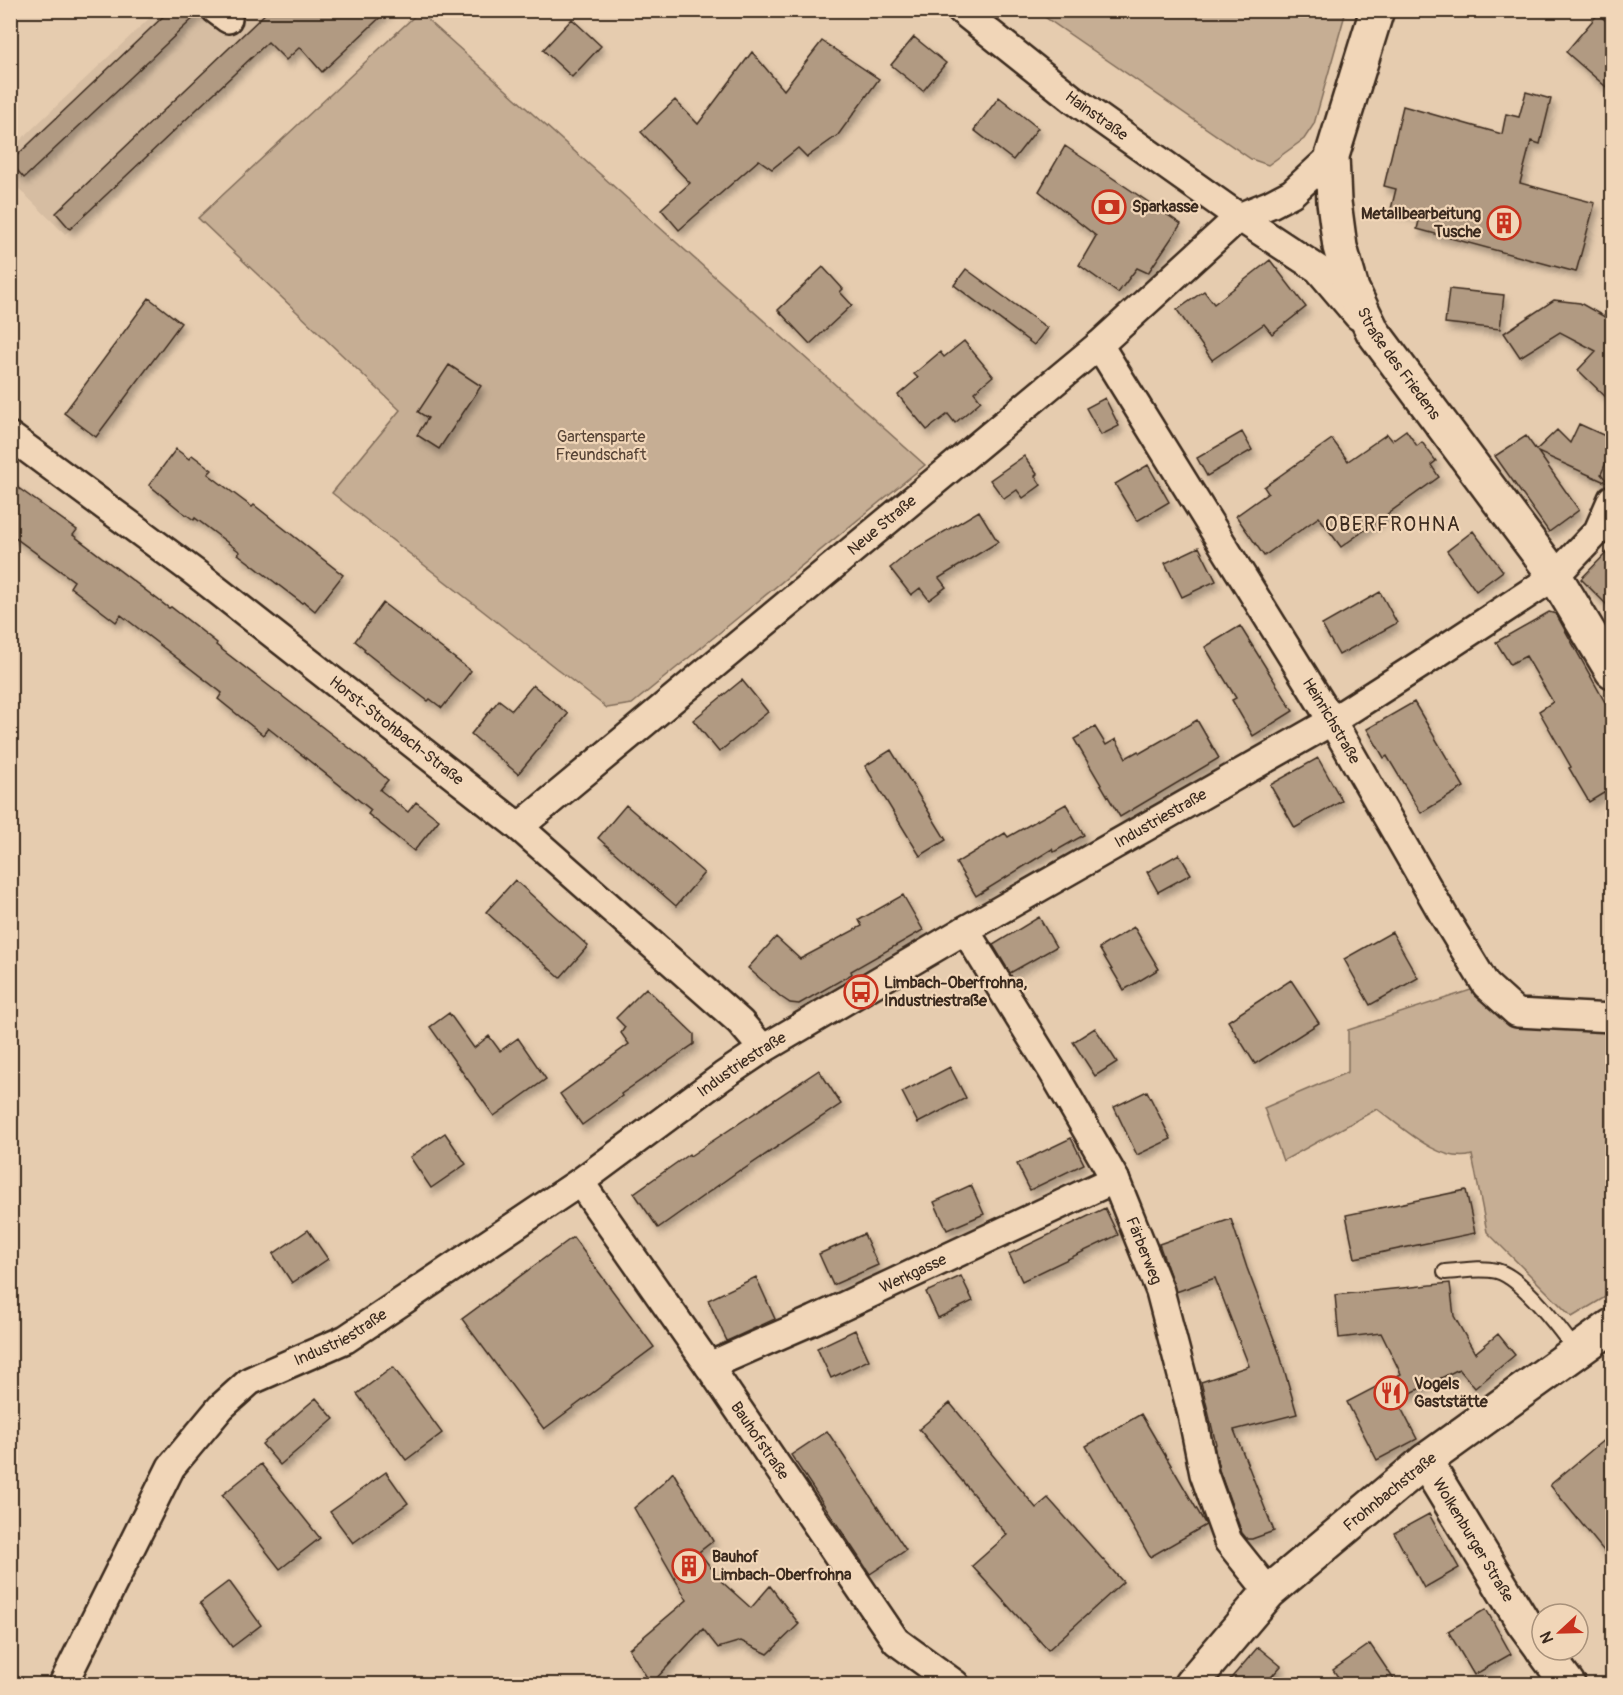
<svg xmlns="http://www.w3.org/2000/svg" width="1623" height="1695" font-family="Pangolin,sans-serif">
<defs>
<filter id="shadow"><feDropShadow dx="3.5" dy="6" stdDeviation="3" flood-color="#0004"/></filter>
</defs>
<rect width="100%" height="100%" fill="#e6ccaf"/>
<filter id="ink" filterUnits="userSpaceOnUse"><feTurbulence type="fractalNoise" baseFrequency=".0167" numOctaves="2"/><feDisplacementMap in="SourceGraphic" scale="12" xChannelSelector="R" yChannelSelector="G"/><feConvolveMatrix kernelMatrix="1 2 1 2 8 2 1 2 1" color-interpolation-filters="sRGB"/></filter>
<g filter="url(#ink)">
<!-- built -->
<path fill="#d6bda2" d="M 157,11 L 303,11 L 65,234 L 11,181 L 11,149 Z"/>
<!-- green -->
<path fill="#c6ae94" stroke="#806c59" stroke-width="1.5" d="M 1036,11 L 1346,11 L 1314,124 L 1304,139 L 1268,165 L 1251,159 Z
M 419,12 L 925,465 L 632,704 L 607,708 L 332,493 L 400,410 L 198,218 Z
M 1486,985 L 1517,1013 L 1612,1018 L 1612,1293 L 1572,1317 L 1487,1232 L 1472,1155 C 1441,1165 1401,1126 1377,1109 L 1283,1161 L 1264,1108 L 1348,1072 L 1348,1030 Z"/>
<!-- building -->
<path fill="#b19a82" stroke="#3b2a1e" stroke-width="1.5" filter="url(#shadow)" d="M 170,10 L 201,11 L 24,178 L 10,162 Z
M 269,10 L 388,10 L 322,72 L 300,47 L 286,60 L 268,42 L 70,229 L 56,213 Z
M 1598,14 L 1612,26 L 1612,92 L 1566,52 Z
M 572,19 L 601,46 L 572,77 L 543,50 Z
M 914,37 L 946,63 L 923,91 L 891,65 Z
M 822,41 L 879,79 L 838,135 L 807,157 L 798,148 L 772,169 L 759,160 L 679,230 L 661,209 L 690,183 L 641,132 L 675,100 L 698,124 L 752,52 L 784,90 Z
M 1526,92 L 1551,99 L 1540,144 L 1531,141 L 1520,183 L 1595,203 L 1576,272 L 1417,229 L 1420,217 L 1391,209 L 1396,189 L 1384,186 L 1403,106 L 1502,134 L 1506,114 L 1519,117 Z
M 999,97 L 1038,128 L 1013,160 L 974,130 Z
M 1065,146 L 1181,224 L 1148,273 L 1137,268 L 1118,293 L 1079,265 L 1096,236 L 1039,191 Z
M 1270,260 L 1306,307 L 1272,334 L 1264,324 L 1212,360 L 1177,310 L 1204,291 L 1214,304 Z
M 823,267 L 843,289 L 840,292 L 852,305 L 810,344 L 778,310 Z
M 966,269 L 1047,328 L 1034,345 L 954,285 Z
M 1449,289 L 1504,295 L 1500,329 L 1445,323 Z
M 149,298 L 181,323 L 96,437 L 64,413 Z
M 1554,300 L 1580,303 L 1612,321 L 1612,403 L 1578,370 L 1596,351 L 1560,332 L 1520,357 L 1504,333 Z
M 964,341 L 993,376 L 974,392 L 981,401 L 955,423 L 948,414 L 927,430 L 898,395 L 918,378 L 914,374 L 940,352 L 944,357 Z
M 449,365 L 481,386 L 439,449 L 417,435 L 428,418 L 418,412 Z
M 1105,398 L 1119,426 L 1101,435 L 1086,408 Z
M 1579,424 L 1612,439 L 1612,449 L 1601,474 L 1608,482 L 1607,483 L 1538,452 L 1579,510 L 1549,532 L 1495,456 L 1526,436 L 1536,450 L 1557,430 L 1570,443 Z
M 1406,430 L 1417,446 L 1422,442 L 1436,461 L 1431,465 L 1439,477 L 1341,547 L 1319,517 L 1264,556 L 1236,516 L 1268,493 L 1264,487 L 1332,439 L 1348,461 L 1387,434 L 1392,440 Z
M 1242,432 L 1252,450 L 1207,476 L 1197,458 Z
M 176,449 L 189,459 L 192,455 L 212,470 L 208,474 L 252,507 L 254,505 L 343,575 L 315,611 L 304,602 L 302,603 L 238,554 L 240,552 L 195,518 L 194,520 L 181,511 L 149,485 Z
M 1024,456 L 1037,474 L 1035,476 L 1041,485 L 1023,498 L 1017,490 L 1004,499 L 990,480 Z
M 1148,465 L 1169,502 L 1137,521 L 1115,484 Z
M 10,482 L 77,530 L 73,535 L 169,608 L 171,607 L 217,643 L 216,645 L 365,760 L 388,780 L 380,790 L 408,812 L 416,802 L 439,820 L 414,851 L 368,814 L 371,810 L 268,728 L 263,735 L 218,699 L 222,693 L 121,615 L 116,622 L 70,587 L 74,581 L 10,534 Z
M 979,511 L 998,542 L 939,578 L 946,587 L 929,600 L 920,588 L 911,595 L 890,568 L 910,552 Z
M 1473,531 L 1503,571 L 1476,591 L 1447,551 Z
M 1199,547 L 1216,581 L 1182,597 L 1165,563 Z
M 1612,547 L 1612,610 L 1581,579 Z
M 1380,592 L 1397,623 L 1339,655 L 1322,625 Z
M 383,603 L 471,671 L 442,708 L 430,699 L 428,701 L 407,685 L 364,651 L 365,649 L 355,641 Z
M 1549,612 L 1556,614 L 1612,715 L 1612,788 L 1589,802 L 1569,768 L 1571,767 L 1539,711 L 1553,702 L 1526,656 L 1510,664 L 1496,642 Z
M 1240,626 L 1293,711 L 1253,736 L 1232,700 L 1236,698 L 1205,647 Z
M 742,680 L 768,712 L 719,752 L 693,720 Z
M 533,685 L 568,714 L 518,774 L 471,734 L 499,700 L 512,710 Z
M 1414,702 L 1464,787 L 1421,813 L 1387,756 L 1384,758 L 1367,729 Z
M 1197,720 L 1219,758 L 1120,817 L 1074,739 L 1095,727 L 1106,745 L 1116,739 L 1126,758 L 1138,751 L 1140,753 Z
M 891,750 L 946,840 L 920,856 L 865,766 Z
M 1318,758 L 1342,801 L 1295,828 L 1270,785 Z
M 1066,804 L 1084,835 L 1054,852 L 1052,849 L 976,896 L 956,863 L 1005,833 L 1008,837 Z
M 626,805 L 704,873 L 676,906 L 598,838 Z
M 1179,854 L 1191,874 L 1158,892 L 1147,872 Z
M 515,880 L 588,946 L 560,978 L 486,912 Z
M 903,895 L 923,930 L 851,971 L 852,974 L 799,1004 L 790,1003 L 781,997 L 748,968 L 776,937 L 800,959 L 862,926 L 859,920 Z
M 1039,917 L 1056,947 L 1010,973 L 993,945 Z
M 1134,927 L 1159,969 L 1124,990 L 1099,948 Z
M 1392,932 L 1418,978 L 1370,1005 L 1344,959 Z
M 1291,980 L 1319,1023 L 1255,1064 L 1228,1021 Z
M 646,988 L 694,1034 L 694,1044 L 621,1094 L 622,1096 L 582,1125 L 560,1094 L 629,1044 L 621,1033 L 625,1027 L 616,1018 Z
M 449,1013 L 474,1048 L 489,1036 L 500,1051 L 518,1038 L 546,1079 L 494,1116 L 430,1027 Z
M 1095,1028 L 1117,1062 L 1095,1076 L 1073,1042 Z
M 950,1067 L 966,1098 L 918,1123 L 902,1092 Z
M 819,1070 L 841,1104 L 741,1171 L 740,1170 L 658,1228 L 634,1193 L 689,1154 L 690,1156 Z
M 1147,1091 L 1171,1139 L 1137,1155 L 1114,1107 Z
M 445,1133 L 466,1164 L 431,1188 L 410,1157 Z
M 1071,1138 L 1084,1164 L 1030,1190 L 1017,1164 Z
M 971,1185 L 984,1214 L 947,1230 L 934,1202 Z
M 1466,1190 L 1475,1233 L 1355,1258 L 1346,1215 Z
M 1105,1208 L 1118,1235 L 1022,1281 L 1009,1254 Z
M 1231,1219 L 1247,1268 L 1280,1355 L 1297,1414 L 1234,1430 L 1274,1531 L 1252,1539 L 1247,1539 L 1242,1533 L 1219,1470 L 1214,1445 L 1216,1444 L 1201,1382 L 1249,1366 L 1215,1278 L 1176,1292 L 1159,1244 Z
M 308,1230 L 328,1259 L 292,1283 L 273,1254 Z
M 864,1234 L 878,1265 L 833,1285 L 819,1254 Z
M 573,1237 L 654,1347 L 544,1429 L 462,1319 Z
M 961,1276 L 973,1301 L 938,1318 L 926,1292 Z
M 756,1277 L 775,1319 L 727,1341 L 708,1300 Z
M 1450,1283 L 1454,1316 L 1475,1353 L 1498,1334 L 1515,1355 L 1475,1388 L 1459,1369 L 1397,1400 L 1417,1439 L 1377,1460 L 1347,1402 L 1401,1374 L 1381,1333 L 1339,1338 L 1335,1295 Z
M 855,1330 L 869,1360 L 831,1378 L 817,1348 Z
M 393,1367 L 442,1433 L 406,1460 L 357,1394 Z
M 316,1398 L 334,1419 L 280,1465 L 262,1444 Z
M 950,1403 L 1036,1508 L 1048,1498 L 1123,1582 L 1048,1650 L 972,1566 L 1007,1535 L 919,1429 Z
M 1141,1414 L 1206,1525 L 1150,1557 L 1086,1446 Z
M 827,1431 L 906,1550 L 870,1574 L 791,1455 Z
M 1612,1433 L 1612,1561 L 1550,1485 Z
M 261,1464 L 320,1538 L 280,1569 L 222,1495 Z
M 386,1472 L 408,1503 L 353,1543 L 330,1512 Z
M 673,1472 L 713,1541 L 699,1552 L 721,1581 L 751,1608 L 770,1586 L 799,1624 L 768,1654 L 741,1641 L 718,1648 L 703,1629 L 651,1684 L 629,1649 L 687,1600 L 634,1508 L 662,1484 Z
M 1429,1514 L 1459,1568 L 1424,1588 L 1394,1533 Z
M 229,1581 L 261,1625 L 232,1647 L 200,1603 Z
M 1486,1609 L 1511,1654 L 1474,1675 L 1448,1631 Z
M 1370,1644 L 1397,1684 L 1343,1684 L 1333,1670 Z
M 1258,1647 L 1281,1666 L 1265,1684 L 1226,1684 Z"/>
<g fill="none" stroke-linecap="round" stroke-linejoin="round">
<defs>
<path id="service" d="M 1445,1272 C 1462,1271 1480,1267 1497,1271 C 1523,1278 1560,1329 1576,1351"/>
<g id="minor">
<path d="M 216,10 L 228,19"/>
<path id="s1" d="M 961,10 L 1074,100 L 1239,217 L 1318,269 L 1358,316"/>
<path id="s2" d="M 1099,345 L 1332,721 L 1444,916 L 1486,985 L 1517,1013 L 1612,1018"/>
<path id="s3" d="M 10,436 L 194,572 L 519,827 L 740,1022 L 763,1049"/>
<path id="s4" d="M 519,827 L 1099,345 L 1239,217 L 1271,204 L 1292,193 L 1332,156"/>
<path id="s5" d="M 965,930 L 1053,1072 L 1115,1179 L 1160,1291 L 1192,1414 L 1204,1474 L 1228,1541 L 1269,1592"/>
<path id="s6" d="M 580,1182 L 709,1366 L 896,1641 L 955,1684"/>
<path id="s7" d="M 709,1366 L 814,1320 L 1115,1179"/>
<path id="s8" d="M 63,1684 L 171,1467 L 221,1407 L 250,1381 L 346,1339 L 580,1182 L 723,1076 L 763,1049 L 965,930 L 1332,721 L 1421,664 L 1555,576 L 1598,531 L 1612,499"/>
</g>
<path id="tertiary" d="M 1191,1684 L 1269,1592 L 1425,1461"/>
<g id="secondary">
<path id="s9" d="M 1377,10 L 1332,156 L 1334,202 L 1340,247 L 1352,289 L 1373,332 L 1555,576 L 1612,671"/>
<path d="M 1542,1648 L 1523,1622 L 1425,1461 L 1612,1326"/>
<path d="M 1543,1650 L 1568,1684"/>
</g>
</defs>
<!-- service casing -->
<use href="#service" stroke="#3b2a1e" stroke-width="18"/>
<!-- minor casing -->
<use href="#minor" stroke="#3b2a1e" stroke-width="32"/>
<!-- tertiary casing -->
<use href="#tertiary" stroke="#3b2a1e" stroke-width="38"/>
<!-- secondary casing -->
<use href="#secondary" stroke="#3b2a1e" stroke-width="38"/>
<!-- service -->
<use href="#service" stroke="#f1d6b8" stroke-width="14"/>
<!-- minor -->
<use href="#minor" stroke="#f1d6b8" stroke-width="27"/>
<!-- tertiary -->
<use href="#tertiary" stroke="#f1d6b8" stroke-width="33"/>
<!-- secondary -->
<use href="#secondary" stroke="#f1d6b8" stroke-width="33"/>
</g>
</g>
<!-- icons -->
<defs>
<symbol id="bank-ring" viewBox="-11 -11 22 22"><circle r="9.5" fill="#f1d6b8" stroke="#c8321e" stroke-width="1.5"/><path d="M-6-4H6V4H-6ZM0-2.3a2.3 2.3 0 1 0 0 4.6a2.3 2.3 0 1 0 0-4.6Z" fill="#c8321e"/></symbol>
<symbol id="building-ring" viewBox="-11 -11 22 22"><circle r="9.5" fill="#f1d6b8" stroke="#c8321e" stroke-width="1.5"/><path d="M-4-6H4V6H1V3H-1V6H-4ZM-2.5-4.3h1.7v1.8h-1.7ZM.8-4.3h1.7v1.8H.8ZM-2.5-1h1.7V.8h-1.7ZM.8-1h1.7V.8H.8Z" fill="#c8321e"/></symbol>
<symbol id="bus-ring" viewBox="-11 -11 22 22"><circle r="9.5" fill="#f1d6b8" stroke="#c8321e" stroke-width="1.5"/><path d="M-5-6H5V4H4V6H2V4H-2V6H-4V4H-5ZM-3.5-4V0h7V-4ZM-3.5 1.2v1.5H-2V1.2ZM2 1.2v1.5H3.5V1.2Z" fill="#c8321e"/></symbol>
<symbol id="restaurant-ring" viewBox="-11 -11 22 22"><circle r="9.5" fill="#f1d6b8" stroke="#c8321e" stroke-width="1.5"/><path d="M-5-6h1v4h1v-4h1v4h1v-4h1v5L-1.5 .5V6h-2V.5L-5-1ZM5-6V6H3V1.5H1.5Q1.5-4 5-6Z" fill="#c8321e"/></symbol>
</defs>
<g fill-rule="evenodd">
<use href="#bank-ring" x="1090" y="188" width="38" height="38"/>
<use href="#building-ring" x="1485" y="204" width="38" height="38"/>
<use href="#bus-ring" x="842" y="973" width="38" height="38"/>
<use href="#restaurant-ring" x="1372" y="1374" width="38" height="38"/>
<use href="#building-ring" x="670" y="1547" width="38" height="38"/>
</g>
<g text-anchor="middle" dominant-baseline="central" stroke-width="4.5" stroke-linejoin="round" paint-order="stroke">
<!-- street labels -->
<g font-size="16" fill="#3b2a1e" stroke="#f1d6b8">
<text stroke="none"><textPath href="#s1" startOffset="172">Hainstraße</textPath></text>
<text stroke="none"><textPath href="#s9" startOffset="376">Straße des Friedens</textPath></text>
<text stroke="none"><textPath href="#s4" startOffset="472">Neue Straße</textPath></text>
<text stroke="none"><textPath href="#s2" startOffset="442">Heinrichstraße</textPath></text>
<text stroke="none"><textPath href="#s3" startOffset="486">Horst-Strohbach-Straße</textPath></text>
<text stroke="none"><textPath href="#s8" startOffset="1432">Industriestraße</textPath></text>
<text stroke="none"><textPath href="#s8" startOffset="946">Industriestraße</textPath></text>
<text stroke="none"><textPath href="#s5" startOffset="368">Färberweg</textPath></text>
<text stroke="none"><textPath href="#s7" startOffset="224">Werkgasse</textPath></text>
<text stroke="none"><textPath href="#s8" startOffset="460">Industriestraße</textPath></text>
<text stroke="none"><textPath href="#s6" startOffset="315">Bauhofstraße</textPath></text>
<text transform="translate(1390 1492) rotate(-39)">Frohnbachstraße</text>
<text transform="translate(1473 1540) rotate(59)">Wolkenburger Straße</text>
</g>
<!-- poi labels -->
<g font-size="16" font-weight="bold" fill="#3b2a1e" stroke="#f1d6b8" text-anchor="start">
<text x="1132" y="207">Sparkasse</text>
<text x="1481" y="214" text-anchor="end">Metallbearbeitung<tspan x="1481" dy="18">Tusche</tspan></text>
<text x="884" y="983">Limbach-Oberfrohna,<tspan x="884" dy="18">Industriestraße</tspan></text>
<text x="1414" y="1384">Vogels<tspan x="1414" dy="18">Gaststätte</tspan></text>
<text x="712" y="1557">Bauhof<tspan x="712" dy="18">Limbach-Oberfrohna</tspan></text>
</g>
<!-- park labels -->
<g font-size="16" fill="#574436" stroke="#f1d6b8">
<text x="601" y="437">Gartensparte<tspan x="601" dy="18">Freundschaft</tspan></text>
</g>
<!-- quarter labels -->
<g font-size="20" letter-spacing="1.5" fill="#3b2a1e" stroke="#f1d6b8">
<text x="1393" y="524">OBERFROHNA</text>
</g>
</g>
<!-- margin -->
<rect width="1623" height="1695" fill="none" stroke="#f1d6b8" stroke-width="36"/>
<rect x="18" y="18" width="1587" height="1659" fill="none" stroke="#3b2a1e" stroke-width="2" filter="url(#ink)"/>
<!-- north arrow -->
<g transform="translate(1560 1632) rotate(248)"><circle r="28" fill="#f1d6b8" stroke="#a8917a" stroke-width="1.5"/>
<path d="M0-4.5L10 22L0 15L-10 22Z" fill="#c8321e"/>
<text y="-9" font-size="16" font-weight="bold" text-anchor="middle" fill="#3b2a1e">N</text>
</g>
</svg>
